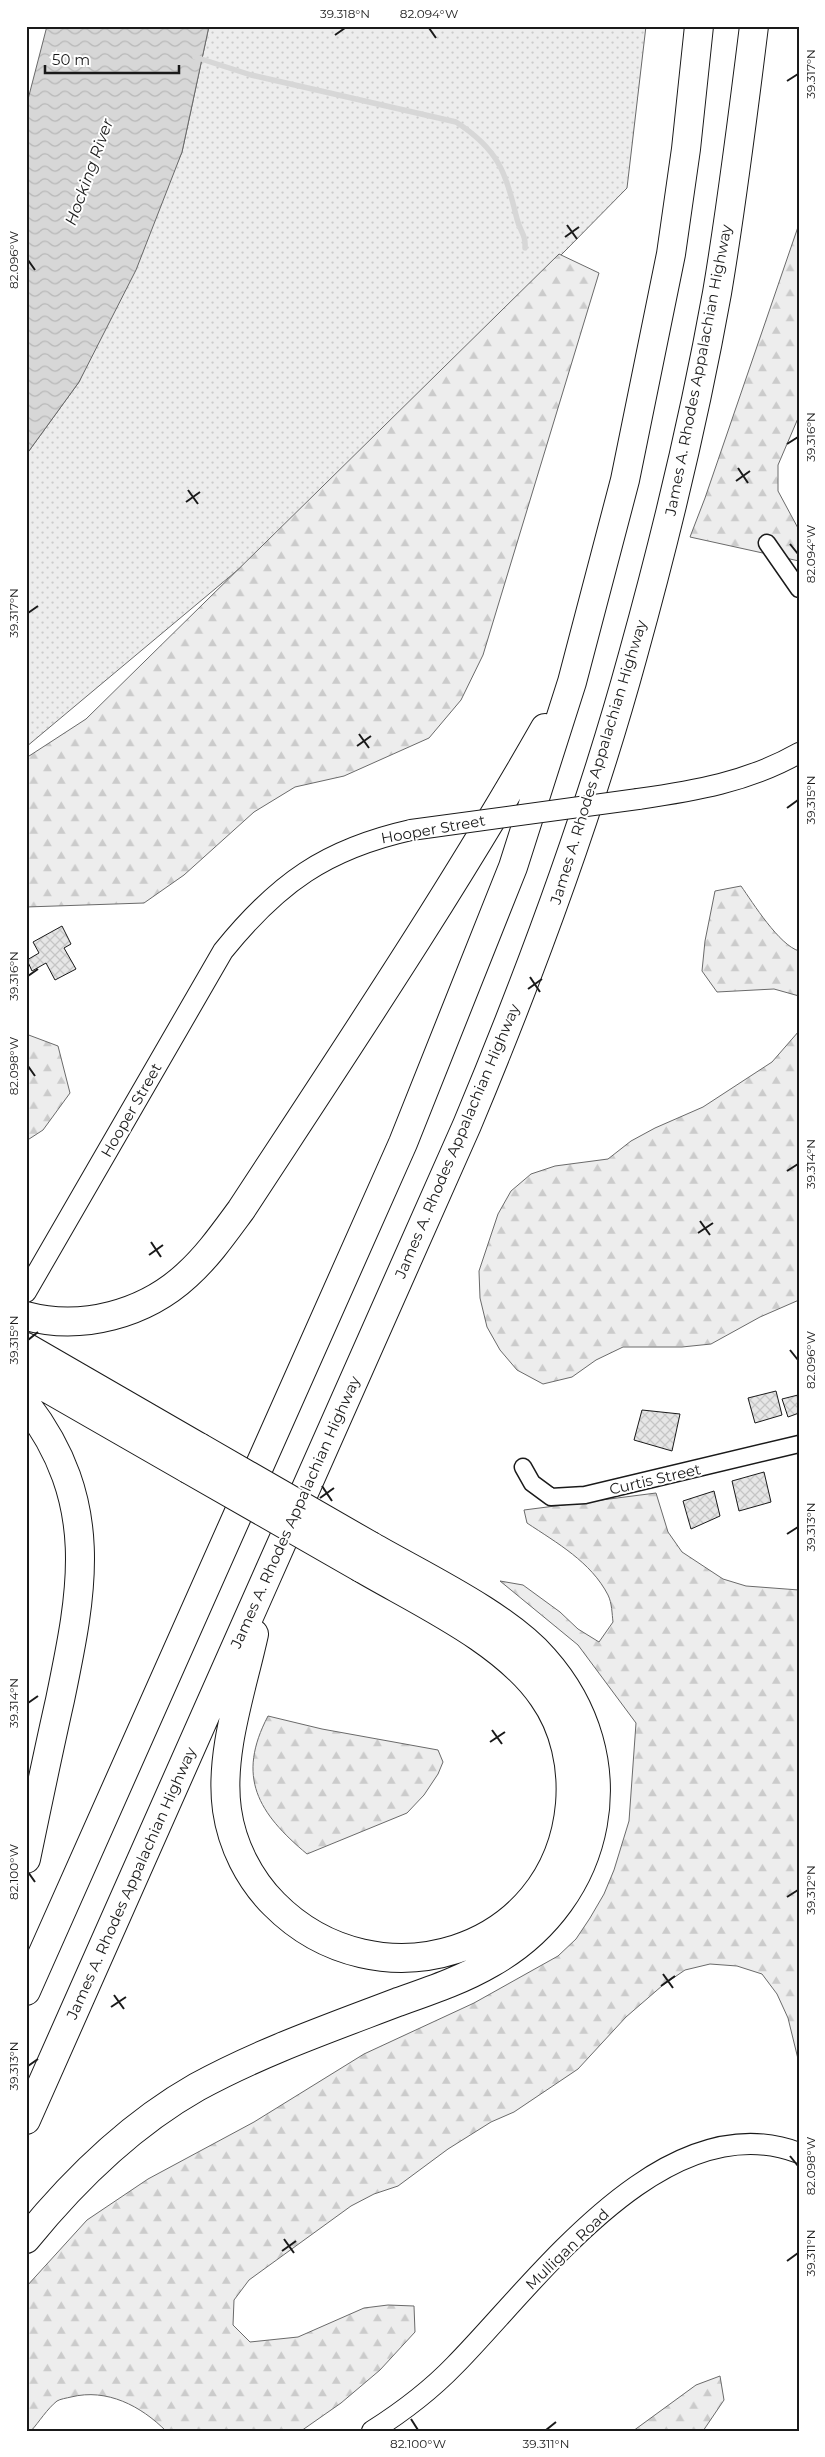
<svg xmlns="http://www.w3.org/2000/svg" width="825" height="2457" font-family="Montserrat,sans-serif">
<defs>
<pattern id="grass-dots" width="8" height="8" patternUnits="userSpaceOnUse" patternTransform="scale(1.25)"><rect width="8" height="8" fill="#ededed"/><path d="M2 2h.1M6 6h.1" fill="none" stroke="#cbcbcb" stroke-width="1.8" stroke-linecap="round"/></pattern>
<pattern id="forest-firs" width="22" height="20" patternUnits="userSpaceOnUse" patternTransform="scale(1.25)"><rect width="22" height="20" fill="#ededed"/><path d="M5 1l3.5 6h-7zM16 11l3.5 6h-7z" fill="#cbcbcb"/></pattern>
<pattern id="water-waves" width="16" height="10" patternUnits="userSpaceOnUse" patternTransform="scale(1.25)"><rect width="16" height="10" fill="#d7d7d7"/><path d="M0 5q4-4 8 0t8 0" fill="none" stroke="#b8b8b8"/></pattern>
<pattern id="building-cross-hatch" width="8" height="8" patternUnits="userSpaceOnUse" patternTransform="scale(1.25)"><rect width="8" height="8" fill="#e6e6e6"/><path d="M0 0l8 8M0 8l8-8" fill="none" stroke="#c5c5c5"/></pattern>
</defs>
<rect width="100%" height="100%" fill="#fff"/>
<!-- grass -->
<path fill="url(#grass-dots)" stroke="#6a6a6a" d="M 209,26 L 646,26 L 627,188 L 313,507 L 26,747 L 26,455 L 79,382 L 182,152 Z"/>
<!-- forest -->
<path fill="url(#forest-firs)" stroke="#6a6a6a" d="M 799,224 L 799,416 L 778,465 L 778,491 L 799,530 L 799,561 L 690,537 L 705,498 Z
M 559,254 L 599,273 L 483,655 L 461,700 L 429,738 L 344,776 L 295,787 L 254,812 L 184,875 L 144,903 L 26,907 L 26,758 L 86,719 Z
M 741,886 C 753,903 779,945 799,951 L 799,996 L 774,989 L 717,992 L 702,971 L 705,941 L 715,891 Z
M 799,1031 L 799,1300 L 760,1317 L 711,1344 L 682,1347 L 623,1347 L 596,1360 L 572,1377 L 543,1384 L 517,1370 L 500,1350 L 487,1327 L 480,1298 L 479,1271 L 498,1214 L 511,1191 L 531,1174 L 555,1166 L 608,1159 L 631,1141 L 655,1128 L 703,1107 L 772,1062 Z
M 26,1034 L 58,1046 L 70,1093 L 43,1130 L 26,1141 Z
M 656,1493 L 668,1532 L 682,1552 L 723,1579 L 746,1586 L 799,1590 L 799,2063 L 788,2018 L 777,1994 L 762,1974 L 737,1966 L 710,1964 L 685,1970 L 663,1985 L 626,2017 L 578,2069 L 514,2112 L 491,2122 L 448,2149 L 398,2186 L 374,2194 L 351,2206 L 249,2280 L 234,2300 L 233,2325 L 250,2342 L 298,2337 L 364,2308 L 388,2305 L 414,2306 L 415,2332 L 380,2370 L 341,2403 L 301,2431 L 166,2431 C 141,2406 107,2388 71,2397 C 67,2398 60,2399 57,2401 C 47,2409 39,2422 31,2431 L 26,2431 L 26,2287 L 87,2220 L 148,2179 L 254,2122 L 364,2054 L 474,2003 L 558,1956 L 576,1939 L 590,1918 L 604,1894 L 614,1870 L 629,1821 L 636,1723 L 578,1645 L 500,1581 L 523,1585 L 560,1612 L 578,1629 L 599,1642 L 613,1622 C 612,1614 612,1603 608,1595 C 591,1562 557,1543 527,1523 L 524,1510 Z
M 268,1716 L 322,1729 L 438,1750 L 443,1762 L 438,1774 L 424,1795 L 407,1813 L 307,1854 C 258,1813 236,1777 268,1716 Z
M 720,2376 L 724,2400 L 703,2431 L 633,2431 L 696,2385 Z"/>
<!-- water -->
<path fill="url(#water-waves)" stroke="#6a6a6a" d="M 47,26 L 209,26 L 182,152 L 136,270 L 79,382 L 26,455 L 26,107 Z"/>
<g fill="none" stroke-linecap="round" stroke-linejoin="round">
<!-- stream -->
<path stroke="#d7d7d7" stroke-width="5.5" d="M 195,57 L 251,75 L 456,122 C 499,150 505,171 517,219 C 520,232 526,234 525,248"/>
</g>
<!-- building -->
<path fill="url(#building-cross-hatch)" stroke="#1a1a1a" d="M 62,926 L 71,944 L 64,948 L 76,969 L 55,980 L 46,963 L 32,971 L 27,960 L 39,953 L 33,942 Z
M 776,1391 L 782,1415 L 755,1423 L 748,1398 Z
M 798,1395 L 799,1413 L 788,1417 L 782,1399 Z
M 642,1410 L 680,1414 L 672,1451 L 634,1440 Z
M 764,1472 L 771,1502 L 739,1511 L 732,1481 Z
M 714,1491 L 720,1516 L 691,1529 L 683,1501 Z"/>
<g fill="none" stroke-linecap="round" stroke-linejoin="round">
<defs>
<path id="minor" d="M 767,543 L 799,589
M 523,1467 L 532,1483 L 551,1497 L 585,1495 L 799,1444"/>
<path id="tertiary" d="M 638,799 C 694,791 748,782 799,753
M 26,1292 L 223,951 C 278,883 326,849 411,830
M 372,2431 C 402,2412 430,2391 455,2365 C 536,2283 664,2101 799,2153"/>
<path id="motorway" d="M 26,1316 C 82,1331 145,1314 187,1275 C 208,1256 224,1233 241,1210 C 345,1051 451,893 545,728
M 26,1347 L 199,1447
M 26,1376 L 188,1469
M 26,1404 C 101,1502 83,1589 60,1700 C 48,1753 37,1806 26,1859
M 254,1634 C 242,1689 219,1754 227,1810 C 232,1845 249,1879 274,1904 C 377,2008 557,1954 570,1804 C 573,1767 565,1728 543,1697 C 505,1641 419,1602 361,1568
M 26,1991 L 403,1143 L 513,867 L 572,682 L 625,480 L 671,254 L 686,149 L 699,26
M 26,2120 L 467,1125 C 531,972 589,816 633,655 C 666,536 695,415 717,293 C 732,204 743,115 754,26
M 26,2239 C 74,2180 130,2125 197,2087 C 261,2052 330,2028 398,2002 C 429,1991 462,1980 491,1963 C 604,1899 632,1758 544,1659 C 506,1615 423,1576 371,1546"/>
</defs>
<!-- minor casing -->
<use href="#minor" stroke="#1a1a1a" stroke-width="19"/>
<!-- tertiary casing -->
<use href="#tertiary" stroke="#1a1a1a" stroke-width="22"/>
<!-- motorway casing -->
<use href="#motorway" stroke="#1a1a1a" stroke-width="30"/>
<!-- minor -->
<use href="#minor" stroke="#fff" stroke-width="16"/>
<!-- tertiary -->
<use href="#tertiary" stroke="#fff" stroke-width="20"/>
<!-- motorway -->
<use href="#motorway" stroke="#fff" stroke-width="28"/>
<defs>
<path id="tertiary-bridge" d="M 411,830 L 638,799"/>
<path id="motorway-bridge" d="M 199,1447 L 371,1546
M 188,1469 L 361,1568"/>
</defs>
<!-- tertiary-bridge casing -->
<use href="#tertiary-bridge" stroke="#1a1a1a" stroke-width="22" stroke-linecap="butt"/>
<!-- motorway-bridge casing -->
<use href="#motorway-bridge" stroke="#1a1a1a" stroke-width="30" stroke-linecap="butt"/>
<!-- tertiary-bridge -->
<use href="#tertiary-bridge" stroke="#fff" stroke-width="20"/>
<!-- motorway-bridge -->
<use href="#motorway-bridge" stroke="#fff" stroke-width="28"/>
</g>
<!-- ticks -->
<path fill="none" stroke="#1a1a1a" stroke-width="2" d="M 429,28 L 436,38M 335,35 L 345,28M 787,81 L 798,74M 567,225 L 577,239M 565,237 L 579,227M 28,260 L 35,270M 787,444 L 798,437M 738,468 L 748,483M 736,481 L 750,471M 188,490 L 198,504M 186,502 L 200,492M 790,544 L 798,554M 28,613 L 38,606M 359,734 L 369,748M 357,746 L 371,736M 787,808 L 798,800M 28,976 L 38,969M 530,977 L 540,992M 528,989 L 542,979M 28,1066 L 35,1076M 787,1171 L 798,1164M 700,1221 L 710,1235M 698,1233 L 713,1223M 151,1242 L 161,1257M 149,1255 L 163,1245M 28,1340 L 38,1332M 790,1350 L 798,1360M 322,1486 L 332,1501M 320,1498 L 334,1488M 787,1534 L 798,1527M 28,1703 L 38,1696M 492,1730 L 502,1744M 490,1742 L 505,1732M 28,1872 L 35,1882M 787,1897 L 798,1890M 663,1974 L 673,1988M 661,1986 L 675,1976M 114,1995 L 124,2009M 111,2007 L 126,1997M 28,2066 L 38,2059M 790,2156 L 798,2166M 284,2239 L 294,2253M 282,2251 L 296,2241M 787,2261 L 798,2253M 411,2419 L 418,2430M 546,2430 L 556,2422"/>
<g text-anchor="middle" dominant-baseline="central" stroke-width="4" stroke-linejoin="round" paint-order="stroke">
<!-- street labels -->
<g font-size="15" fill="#1a1a1a" stroke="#fff">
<text transform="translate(698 370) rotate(-79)">James A. Rhodes Appalachian Highway</text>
<text transform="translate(598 762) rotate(-73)">James A. Rhodes Appalachian Highway</text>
<text transform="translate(433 829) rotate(-10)">Hooper Street</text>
<text transform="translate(131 1110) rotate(-60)">Hooper Street</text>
<text transform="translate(457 1141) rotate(-67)">James A. Rhodes Appalachian Highway</text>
<text transform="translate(655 1479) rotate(-13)">Curtis Street</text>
<text transform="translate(295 1512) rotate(-66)">James A. Rhodes Appalachian Highway</text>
<text transform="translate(131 1883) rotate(-66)">James A. Rhodes Appalachian Highway</text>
<text transform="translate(567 2249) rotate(-44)">Mulligan Road</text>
</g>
<!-- water labels -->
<g font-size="16" font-style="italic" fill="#1a1a1a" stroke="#fff">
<text transform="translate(89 172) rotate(-70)">Hocking River</text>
</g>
</g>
<!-- border -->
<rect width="825" height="2457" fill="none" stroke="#ffffff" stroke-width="55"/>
<!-- scale -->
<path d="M45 65v8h134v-8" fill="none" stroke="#1a1a1a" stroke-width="2.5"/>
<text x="52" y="65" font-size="15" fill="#1a1a1a" stroke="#ffffff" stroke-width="4" paint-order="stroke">50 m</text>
<rect x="28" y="28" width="770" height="2402" fill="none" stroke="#1a1a1a" stroke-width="2"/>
<g font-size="12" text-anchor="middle" fill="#1a1a1a">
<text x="345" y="18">39.318°N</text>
<text x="429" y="18">82.094°W</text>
<text transform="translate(811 74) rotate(-90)" y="4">39.317°N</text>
<text transform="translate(14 260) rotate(-90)" y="4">82.096°W</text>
<text transform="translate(811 437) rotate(-90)" y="4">39.316°N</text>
<text transform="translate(811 554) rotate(-90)" y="4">82.094°W</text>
<text transform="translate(14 613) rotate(-90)" y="4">39.317°N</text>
<text transform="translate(811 800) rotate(-90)" y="4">39.315°N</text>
<text transform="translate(14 976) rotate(-90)" y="4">39.316°N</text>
<text transform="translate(14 1066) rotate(-90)" y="4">82.098°W</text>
<text transform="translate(811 1164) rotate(-90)" y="4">39.314°N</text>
<text transform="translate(14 1340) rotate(-90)" y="4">39.315°N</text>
<text transform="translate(811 1360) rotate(-90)" y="4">82.096°W</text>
<text transform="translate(811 1527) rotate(-90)" y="4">39.313°N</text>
<text transform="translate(14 1703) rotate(-90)" y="4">39.314°N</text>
<text transform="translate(14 1872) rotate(-90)" y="4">82.100°W</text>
<text transform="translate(811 1890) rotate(-90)" y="4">39.312°N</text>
<text transform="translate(14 2066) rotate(-90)" y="4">39.313°N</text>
<text transform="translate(811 2166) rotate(-90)" y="4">82.098°W</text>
<text transform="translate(811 2253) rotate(-90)" y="4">39.311°N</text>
<text x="418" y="2448">82.100°W</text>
<text x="546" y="2448">39.311°N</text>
</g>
</svg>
